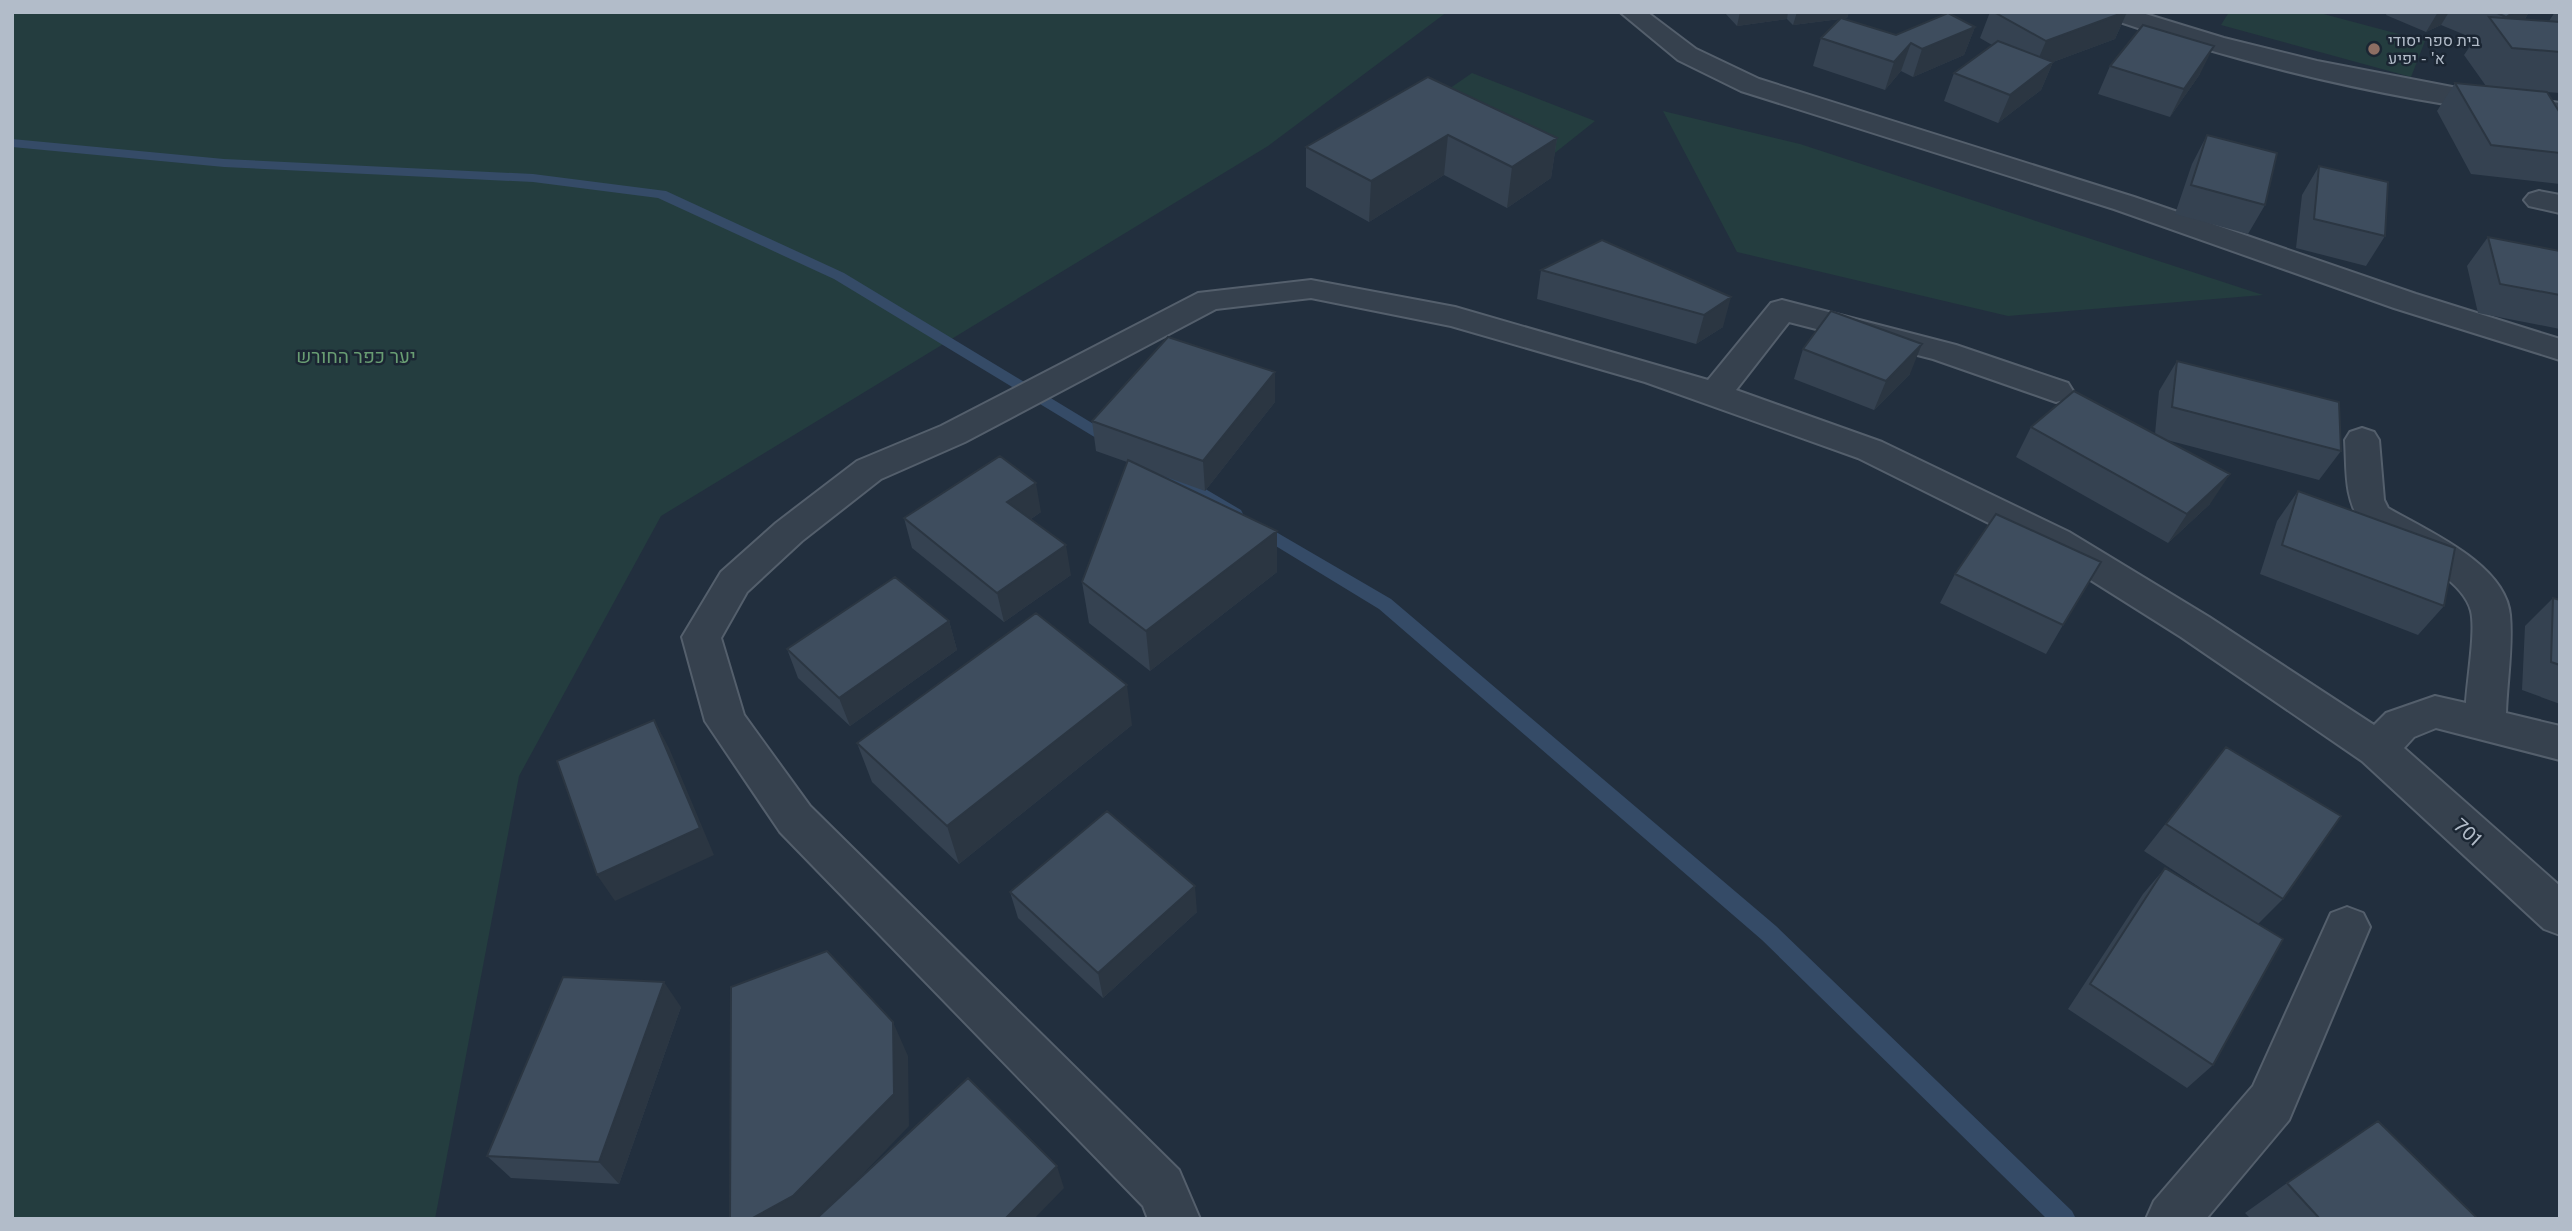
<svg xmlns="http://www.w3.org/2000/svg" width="2572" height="1231" font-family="'Public Sans',Heebo,sans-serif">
<rect width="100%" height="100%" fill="#222f3e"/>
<!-- green -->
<path fill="#243d3f" d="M 12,12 L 1447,12 L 1268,146 L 661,516 L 519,776 L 435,1219 L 12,1219 Z
M 2229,12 L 2316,12 L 2425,41 L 2411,77 L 2221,25 Z
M 1472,73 L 1595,121 L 1546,160 L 1420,109 Z
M 1663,111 L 1800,144 L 2263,295 L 2008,316 L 1737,252 Z"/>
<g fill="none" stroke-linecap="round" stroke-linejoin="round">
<!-- stream -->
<path fill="#354b67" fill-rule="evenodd" d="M 12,139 L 224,159 L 533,174 L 666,191 L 844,273 L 1120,440 L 1118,444 L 1106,444 L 834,279 L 658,198 L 533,182 L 224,167 L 12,147 Z
M 1163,464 L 1241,510 L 1243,514 L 1241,518 L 1229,518 L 1157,474 L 1155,470 L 1157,466 Z
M 1259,522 L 1391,599 L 1776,926 L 2072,1211 L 2076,1219 L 2047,1219 L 1762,940 L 1379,609 L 1253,532 L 1251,528 Z"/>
<defs>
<path id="minor" d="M 1620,12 L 1647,12 L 1696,49 L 1759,79 L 2134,197 L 2416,294 L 2560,339 L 2560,360 L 2394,308 L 2114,209 L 1741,91 L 1678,60 Z
M 2102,12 L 2139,12 L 2224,38 L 2317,61 L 2473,91 L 2560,103 L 2560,119 C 2406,104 2251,67 2105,17 Z
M 2539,191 L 2560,195 L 2560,213 L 2529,206 L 2524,200 L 2529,194 Z
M 1311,280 L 1455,307 L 1708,380 L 1771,303 L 1782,300 L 1956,345 L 2068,383 L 2073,391 L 2068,399 L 2056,402 L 1933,359 L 1789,322 L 1736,390 L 1882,442 L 2069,532 L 2209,617 L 2374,725 L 2386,713 L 2435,696 L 2466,703 C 2467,681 2476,631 2471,611 C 2463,576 2392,544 2362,526 C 2344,495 2347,475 2345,440 L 2350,432 L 2362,428 L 2374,432 L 2379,440 L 2384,500 L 2388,508 C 2427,531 2506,564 2510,615 C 2513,647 2507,681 2506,713 L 2560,726 L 2560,760 L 2436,728 L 2414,737 L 2404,748 L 2560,886 L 2560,935 L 2544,929 L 2362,761 L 2181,637 L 2043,550 L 1858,458 L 1645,382 L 1451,326 L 1311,298 L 1216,309 L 965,442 L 881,479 L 802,541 L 747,592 L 721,638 L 744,715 L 810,806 L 1179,1170 L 1200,1219 L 1148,1219 L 1143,1206 L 780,832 L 705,721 L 682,637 L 721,572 L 776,523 L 857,461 L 941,426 L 1198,293 Z
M 2347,907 L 2363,913 L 2370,927 L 2289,1120 L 2206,1219 L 2146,1219 L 2154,1201 L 2253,1086 L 2331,913 Z"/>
</defs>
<!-- minor casing -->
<use href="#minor" stroke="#545f6c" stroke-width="4"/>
<!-- minor -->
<use href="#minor" fill="#36414e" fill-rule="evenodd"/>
</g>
<!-- wall -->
<path fill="#354251" d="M 1724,12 L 1849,12 L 1847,18 L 1842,19 L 1896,35 L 1975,27 L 1964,55 L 1913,77 L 1901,71 L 1885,90 L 1813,66 L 1821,38 L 1840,19 L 1793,25 L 1787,19 L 1737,26 Z
M 1990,12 L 2127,12 L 2115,39 L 2053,62 L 2041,90 L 1998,123 L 1944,101 L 1954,73 L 1992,45 L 1980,38 Z
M 2387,12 L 2529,12 L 2525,19 L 2549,21 L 2555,12 L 2560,12 L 2560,93 L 2531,91 L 2560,113 L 2560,184 L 2471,174 L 2437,111 L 2455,83 L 2486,86 L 2464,55 L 2475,39 L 2441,25 L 2426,32 L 2386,15 Z
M 2110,66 L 2200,74 L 2170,117 L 2098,94 Z
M 1428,77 L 1557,138 L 1551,178 L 1507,208 L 1444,175 L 1369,222 L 1306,187 L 1306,147 Z
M 2207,135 L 2265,205 L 2248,234 L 2175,214 L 2192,164 Z
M 2319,166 L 2385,236 L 2366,266 L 2296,248 L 2302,195 Z
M 2488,237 L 2560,251 L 2560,329 L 2478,313 L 2467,266 Z
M 1602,240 L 1723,327 L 1696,344 L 1537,299 L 1541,270 Z
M 1803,349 L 1910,374 L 1874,410 L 1794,379 Z
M 2177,361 L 2341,451 L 2319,480 L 2163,439 L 2210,504 L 2168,543 L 2016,457 L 2031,427 L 2155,434 L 2159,391 Z
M 1275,402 L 1205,491 L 1147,470 L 1277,531 L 1277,572 L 1150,671 L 1089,623 L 1082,582 L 1127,462 L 1096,451 L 1092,421 Z
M 2298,491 L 2444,606 L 2418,635 L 2260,574 L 2277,521 Z
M 1041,512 L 1031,519 L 1071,575 L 1004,622 L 912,548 L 904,518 Z
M 1955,574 L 2063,625 L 2046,654 L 1940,603 Z
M 2553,598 L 2560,600 L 2560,704 L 2522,690 L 2525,626 Z
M 949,621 L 957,650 L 850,726 L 798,678 L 787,649 Z
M 1132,725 L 959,864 L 872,782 L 857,743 Z
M 2226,747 L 2283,899 L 2258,924 L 2213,1065 L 2187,1088 L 2068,1009 L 2143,894 L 2165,868 L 2225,904 L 2144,851 Z
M 1010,892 L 1197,912 L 1103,998 L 1018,918 Z
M 681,1007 L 619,1184 L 511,1178 L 487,1156 Z
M 2287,1183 L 2478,1219 L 2251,1219 L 2245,1213 Z"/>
<!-- shaded-wall -->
<path fill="#2b3642" d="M 1740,12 L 1788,12 L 1787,19 L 1737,26 Z
M 1797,12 L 1849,12 L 1847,18 L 1793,25 Z
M 2125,12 L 2127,12 L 2115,39 L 2034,69 L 2046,41 Z
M 2438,12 L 2449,12 L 2441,25 L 2426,32 Z
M 2514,12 L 2529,12 L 2520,27 L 2498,29 L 2506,17 Z
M 1975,27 L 1964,55 L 1913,77 L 1922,49 Z
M 1911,43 L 1901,71 L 1885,90 L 1894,62 Z
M 2214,46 L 2200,74 L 2170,117 L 2184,89 Z
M 2053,62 L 2041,90 L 1998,123 L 2010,95 Z
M 1448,135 L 1444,175 L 1369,222 L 1371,181 Z
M 1557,138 L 1551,178 L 1507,208 L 1512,167 Z
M 1731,297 L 1723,327 L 1696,344 L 1704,315 Z
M 1922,344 L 1910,374 L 1874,410 L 1886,381 Z
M 1275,372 L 1275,402 L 1205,491 L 1203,461 Z
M 2230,474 L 2210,504 L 2168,543 L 2187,514 Z
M 1036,483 L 1041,512 L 1013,531 L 1007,502 Z
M 1277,531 L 1277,572 L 1150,671 L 1146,631 Z
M 1066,545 L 1071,575 L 1004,622 L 997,593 Z
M 949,621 L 957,650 L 850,726 L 839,698 Z
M 1127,685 L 1132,725 L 959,864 L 947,826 Z
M 654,720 L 669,748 L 714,855 L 615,901 L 597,875 Z
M 1195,886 L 1197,912 L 1103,998 L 1098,973 Z
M 664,982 L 681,1007 L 619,1184 L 599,1162 Z
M 893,1022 L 908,1056 L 909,1126 L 820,1219 L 751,1219 Z
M 1057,1166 L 1064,1188 L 1034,1219 L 1005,1219 Z"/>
<!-- building -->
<path fill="#3e4d5e" stroke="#2b3642" stroke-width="2" d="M 1994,12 L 2125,12 L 2046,41 Z
M 2495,12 L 2514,12 L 2506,17 Z
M 1948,13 L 1975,27 L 1922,49 L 1911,43 L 1894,62 L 1821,38 L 1841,18 L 1896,35 Z
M 2489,17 L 2560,22 L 2560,52 L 2512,48 Z
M 2143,25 L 2214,46 L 2184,89 L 2110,66 Z
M 1998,41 L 2053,62 L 2010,95 L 1954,73 Z
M 1428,77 L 1557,138 L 1512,167 L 1448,135 L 1371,181 L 1306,147 Z
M 2455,83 L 2547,92 L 2560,113 L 2560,153 L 2491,145 Z
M 2207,135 L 2277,153 L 2265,205 L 2191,185 Z
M 2319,166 L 2388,182 L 2385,236 L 2314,219 Z
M 2488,237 L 2560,251 L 2560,295 L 2500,284 Z
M 1602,240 L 1731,297 L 1704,315 L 1541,270 Z
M 1831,311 L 1922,344 L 1886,381 L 1803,349 Z
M 1168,337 L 1275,372 L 1203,461 L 1092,421 Z
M 2177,361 L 2339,402 L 2341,451 L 2172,407 Z
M 2074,391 L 2230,474 L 2187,514 L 2031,427 Z
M 1000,456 L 1036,483 L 1007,502 L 1066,545 L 997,593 L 904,518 Z
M 1128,460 L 1277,531 L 1146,631 L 1082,582 Z
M 2298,491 L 2455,548 L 2444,606 L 2282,545 Z
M 1996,514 L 2101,562 L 2063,625 L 1955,574 Z
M 895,577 L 949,621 L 839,698 L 787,649 Z
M 2553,598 L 2560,600 L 2560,665 L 2551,662 Z
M 1036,613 L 1127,685 L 947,826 L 857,743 Z
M 654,720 L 700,828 L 597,875 L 557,761 Z
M 2226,747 L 2341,816 L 2283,899 L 2166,824 Z
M 1107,811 L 1195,886 L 1098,973 L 1010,892 Z
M 2165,868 L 2283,939 L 2213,1065 L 2090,984 Z
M 827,951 L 893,1022 L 894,1094 L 793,1196 L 751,1219 L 730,1219 L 731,987 Z
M 563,977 L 664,982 L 599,1162 L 487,1156 Z
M 968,1078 L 1057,1166 L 1005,1219 L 816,1219 Z
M 2378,1121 L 2478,1219 L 2320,1219 L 2287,1183 Z"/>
<!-- markers -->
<circle fill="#8d6e63" stroke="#1b2633" stroke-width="2.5" cx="2374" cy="49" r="7"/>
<g text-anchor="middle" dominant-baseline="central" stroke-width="5" stroke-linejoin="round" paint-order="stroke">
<!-- far-poi labels -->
<g font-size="16" fill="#b2bcc9" stroke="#1b2633" text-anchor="start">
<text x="2388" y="40">בית ספר יסודי<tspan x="2388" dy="18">א' - יפיע</tspan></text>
</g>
<!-- park labels -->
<g font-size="19" fill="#689c72" stroke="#1b2633">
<text x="356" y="356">יער כפר החורש</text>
</g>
<!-- street labels -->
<g font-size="19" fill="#b2bcc9" stroke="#1b2633">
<text transform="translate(2468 832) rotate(42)">701</text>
</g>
</g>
<!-- border -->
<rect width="2572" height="1231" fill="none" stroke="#b2bcc9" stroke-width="28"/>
</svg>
